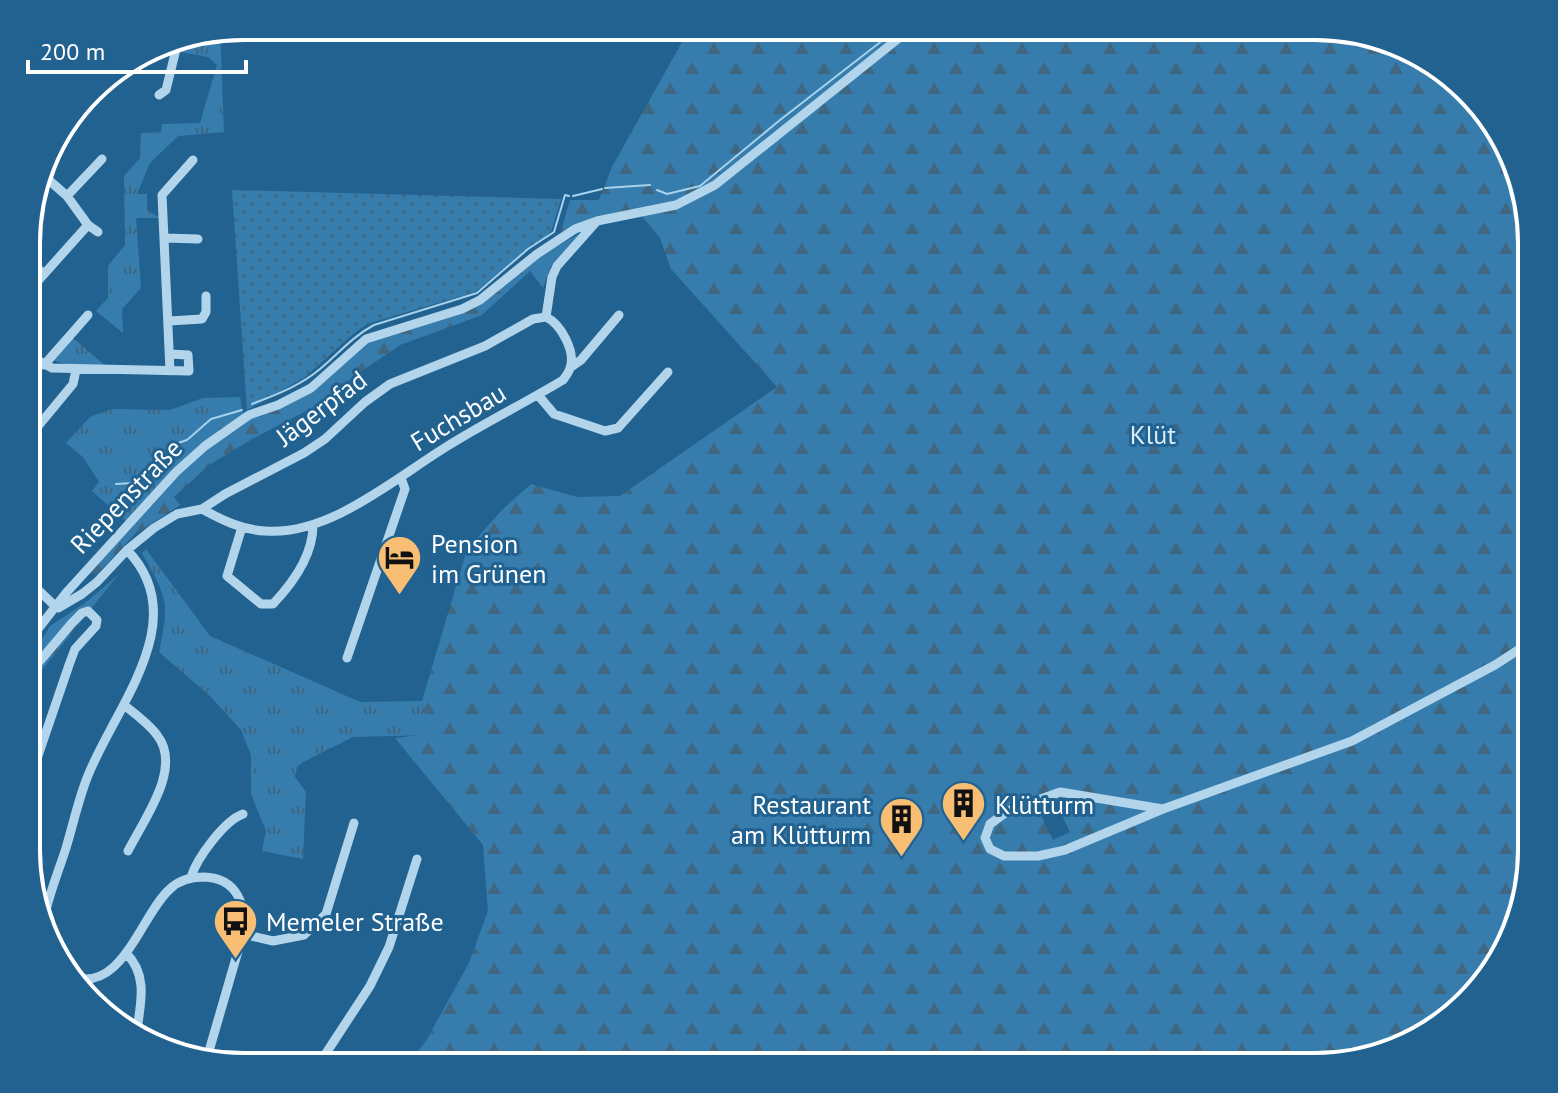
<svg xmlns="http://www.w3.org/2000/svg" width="1558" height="1093" font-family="'PT Sans',sans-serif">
<defs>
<pattern id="grass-tufts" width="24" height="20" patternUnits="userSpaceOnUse" patternTransform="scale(2)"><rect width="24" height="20" fill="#367dad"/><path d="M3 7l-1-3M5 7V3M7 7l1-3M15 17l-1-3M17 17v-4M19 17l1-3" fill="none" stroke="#406781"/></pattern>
<pattern id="forest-firs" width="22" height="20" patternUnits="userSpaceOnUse" patternTransform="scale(2)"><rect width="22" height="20" fill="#367dad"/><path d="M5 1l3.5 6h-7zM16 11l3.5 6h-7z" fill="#406781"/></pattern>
<pattern id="garden-dots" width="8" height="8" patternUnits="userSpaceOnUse" patternTransform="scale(2)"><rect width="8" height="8" fill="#367dad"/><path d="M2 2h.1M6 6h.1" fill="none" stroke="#406781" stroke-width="1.8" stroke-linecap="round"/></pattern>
</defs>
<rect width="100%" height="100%" fill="#226290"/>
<!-- grass -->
<path fill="url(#grass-tufts)" d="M 220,30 L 224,132 L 178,136 L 150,163 L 137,194 L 147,194 L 147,210 L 160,218 L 136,218 L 141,288 L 122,309 L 123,333 L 96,311 L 108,298 L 108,266 L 125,245 L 124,176 L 140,158 L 141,133 L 161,132 L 162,124 L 200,123 L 217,65 L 208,57 L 180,52 L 183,36 Z
M 73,338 L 107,367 L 76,367 L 52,360 Z
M 240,397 L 243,415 L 128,523 L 92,491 L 99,482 L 83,457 L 66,443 L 90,417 L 112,409 L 170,410 L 203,398 Z
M 146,549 L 210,636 L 360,702 L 422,701 L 431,735 L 353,737 L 303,762 L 297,767 L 295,777 L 306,792 L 303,859 L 262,851 L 266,831 L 251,794 L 251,755 L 241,730 L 211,697 L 159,652 C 170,599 167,599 142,553 Z"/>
<!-- forest -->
<path fill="url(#forest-firs)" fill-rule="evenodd" d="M 691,26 L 1329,26 L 1448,71 L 1509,146 L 1532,229 L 1532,864 L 1487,983 L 1411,1045 L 1316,1067 L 406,1067 L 426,1041 L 469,963 L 488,911 L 483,845 L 395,738 L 430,734 L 422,701 L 467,549 L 503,509 L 531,484 L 577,497 L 620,496 L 777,387 L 671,269 L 660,238 L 638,212 L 563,235 L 561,231 L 570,200 L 599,200 L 612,167 ZM 1055,801 L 1070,832 L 1053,840 L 1038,809 Z
M 584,231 L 551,266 L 543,288 L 530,271 L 482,315 L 400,345 L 356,375 L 316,406 L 252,439 L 209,465 L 174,497 L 180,505 L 134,535 L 96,575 L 91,571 L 174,478 L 206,449 L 249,419 L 262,416 L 314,390 L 364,344 L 464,312 L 541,255 Z
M 118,575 L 30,685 L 28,662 L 50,626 L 85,603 Z"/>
<!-- garden -->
<path fill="url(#garden-dots)" d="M 232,190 L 561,199 L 551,232 L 475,292 L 367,324 L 352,335 L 304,378 L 247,410 Z"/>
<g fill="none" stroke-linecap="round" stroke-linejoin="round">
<!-- stream -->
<path stroke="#a6d2ed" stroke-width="2" d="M 605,188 L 650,185
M 657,190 L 667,194 L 700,186 L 780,120 L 901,26
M 573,196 L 602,189
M 252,404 C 275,395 300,386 320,369 C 338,354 353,336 374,325 L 477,293 L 528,249 L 554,232 L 565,195 L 569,196
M 116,484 L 133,483 L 143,478 L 167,457 L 178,443 L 187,440 L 211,419 L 242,410"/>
<!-- minor -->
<path stroke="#b2d5ec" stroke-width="9" d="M 95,95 L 96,84
M 159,95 L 166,90 L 179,37
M 42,174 L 67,196 L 88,225
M 67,196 L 102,159
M 165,238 L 198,239
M 28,260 L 44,274
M 28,292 L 88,225 L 98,232
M 546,317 L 552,277 L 557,266 L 597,221
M 169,321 L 202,319 L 206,312 L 206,296
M 28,355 L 52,368 L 189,371 L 188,355 L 170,354
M 44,365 L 88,315
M 571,367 L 581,360 L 619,315
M 170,371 L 162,195 L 193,160
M 538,395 L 554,414 L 605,431 L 618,428 L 668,372
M 30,436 L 73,384 L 76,370
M 202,509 C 222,520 242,530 265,531 C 329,536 394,479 446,447 C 484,423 525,403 563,380 C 566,376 569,372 570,368 C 576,352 561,324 546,317
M 242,527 L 227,576 L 261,604 L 273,604 C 293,583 313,555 313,525
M 28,580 L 55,606
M 58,608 L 82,594 L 97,582 L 127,550 L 154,528 L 177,514 L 202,509 L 225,494 L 304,453 L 325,439 L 365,402 L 390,384 L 485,346 L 533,319 L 546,317
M 28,642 L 66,593 L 176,472 L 205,446 L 249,415 L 278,405 L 311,388 L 366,339 L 462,309 L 480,300 L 537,254 L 575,229 L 597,221 L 676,205 L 715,185 L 914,26
M 347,658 L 405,489 L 401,478
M 124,705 C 135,714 149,724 157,735 C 183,768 144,819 128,851
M 28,785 L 69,665 L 75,649 L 96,626 L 97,620 L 88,611 L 82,613 L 72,623 L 28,675
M 1163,809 L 1060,792 L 1008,811 L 990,824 L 985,838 L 990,849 L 1004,856 L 1038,856 L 1065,850 L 1163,809 L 1352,741 L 1495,665 L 1532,641
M 191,877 C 197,858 224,821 243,814
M 43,924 C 47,899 58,873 66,848 C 73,825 78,801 87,778 C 114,708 195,620 127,550
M 243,934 L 273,941 L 304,935 L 326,914 L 354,823
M 126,953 C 146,973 142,997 138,1023
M 70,976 C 122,996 141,914 170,889 C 179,880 192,877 204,877 C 237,878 247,905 243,934 L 207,1058
M 317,1067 L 370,986 L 389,947 L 417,859"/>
</g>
<!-- icons -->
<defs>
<symbol id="hotel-pin" viewBox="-11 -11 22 30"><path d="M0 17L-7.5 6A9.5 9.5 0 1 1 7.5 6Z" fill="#f8bf74" stroke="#226290"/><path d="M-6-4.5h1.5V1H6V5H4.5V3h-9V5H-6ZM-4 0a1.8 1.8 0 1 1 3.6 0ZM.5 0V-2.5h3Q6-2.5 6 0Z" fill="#111"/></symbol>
<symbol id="building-pin" viewBox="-11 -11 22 30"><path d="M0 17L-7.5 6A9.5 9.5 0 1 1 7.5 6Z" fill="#f8bf74" stroke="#226290"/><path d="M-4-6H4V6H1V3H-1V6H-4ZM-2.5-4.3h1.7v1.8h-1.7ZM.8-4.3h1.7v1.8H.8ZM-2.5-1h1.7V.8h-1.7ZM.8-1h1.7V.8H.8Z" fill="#111"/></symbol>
<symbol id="bus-pin" viewBox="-11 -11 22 30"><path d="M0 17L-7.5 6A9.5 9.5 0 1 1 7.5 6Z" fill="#f8bf74" stroke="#226290"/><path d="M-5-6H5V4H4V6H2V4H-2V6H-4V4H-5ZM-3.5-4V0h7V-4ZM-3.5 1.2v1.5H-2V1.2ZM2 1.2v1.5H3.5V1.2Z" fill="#111"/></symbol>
</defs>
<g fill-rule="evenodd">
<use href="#hotel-pin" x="374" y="532" width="51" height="69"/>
<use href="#building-pin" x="938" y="778" width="51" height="69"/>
<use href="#building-pin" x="876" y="794" width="51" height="69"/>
<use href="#bus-pin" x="210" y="896" width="51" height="69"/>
</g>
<g text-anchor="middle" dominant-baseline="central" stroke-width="6" stroke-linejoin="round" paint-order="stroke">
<!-- street labels -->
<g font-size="26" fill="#fff" stroke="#226290">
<text transform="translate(321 408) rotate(-37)">Jägerpfad</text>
<text transform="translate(458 417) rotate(-31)">Fuchsbau</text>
<text transform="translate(126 496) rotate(-46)">Riepenstraße</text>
</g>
<!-- park labels -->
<g font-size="26" fill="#d8ecf9" stroke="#226290">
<text x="1153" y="434">Klüt</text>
</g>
<!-- poi labels -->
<g font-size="26" fill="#fff" stroke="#226290" text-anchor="start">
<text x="431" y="543">Pension<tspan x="431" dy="30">im Grünen</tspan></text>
<text x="871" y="804" text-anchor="end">Restaurant<tspan x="871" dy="30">am Klütturm</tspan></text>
<text x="995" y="804">Klütturm</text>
<text x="266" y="921">Memeler Straße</text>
</g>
</g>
<!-- crop -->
<path d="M0 0H1558V1093H0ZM243 40H1315A203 203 0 0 1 1518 243V850A203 203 0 0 1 1315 1053H243A203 203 0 0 1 40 850V243A203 203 0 0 1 243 40Z" fill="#226290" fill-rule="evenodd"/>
<path fill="none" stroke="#fff" stroke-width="4" d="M243 40H1315A203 203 0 0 1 1518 243V850A203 203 0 0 1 1315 1053H243A203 203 0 0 1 40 850V243A203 203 0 0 1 243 40Z"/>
<!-- scale -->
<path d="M28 60v12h218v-12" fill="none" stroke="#ffffff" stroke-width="4"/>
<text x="40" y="60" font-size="24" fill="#ffffff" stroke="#226290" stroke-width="6" paint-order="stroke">200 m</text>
</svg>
